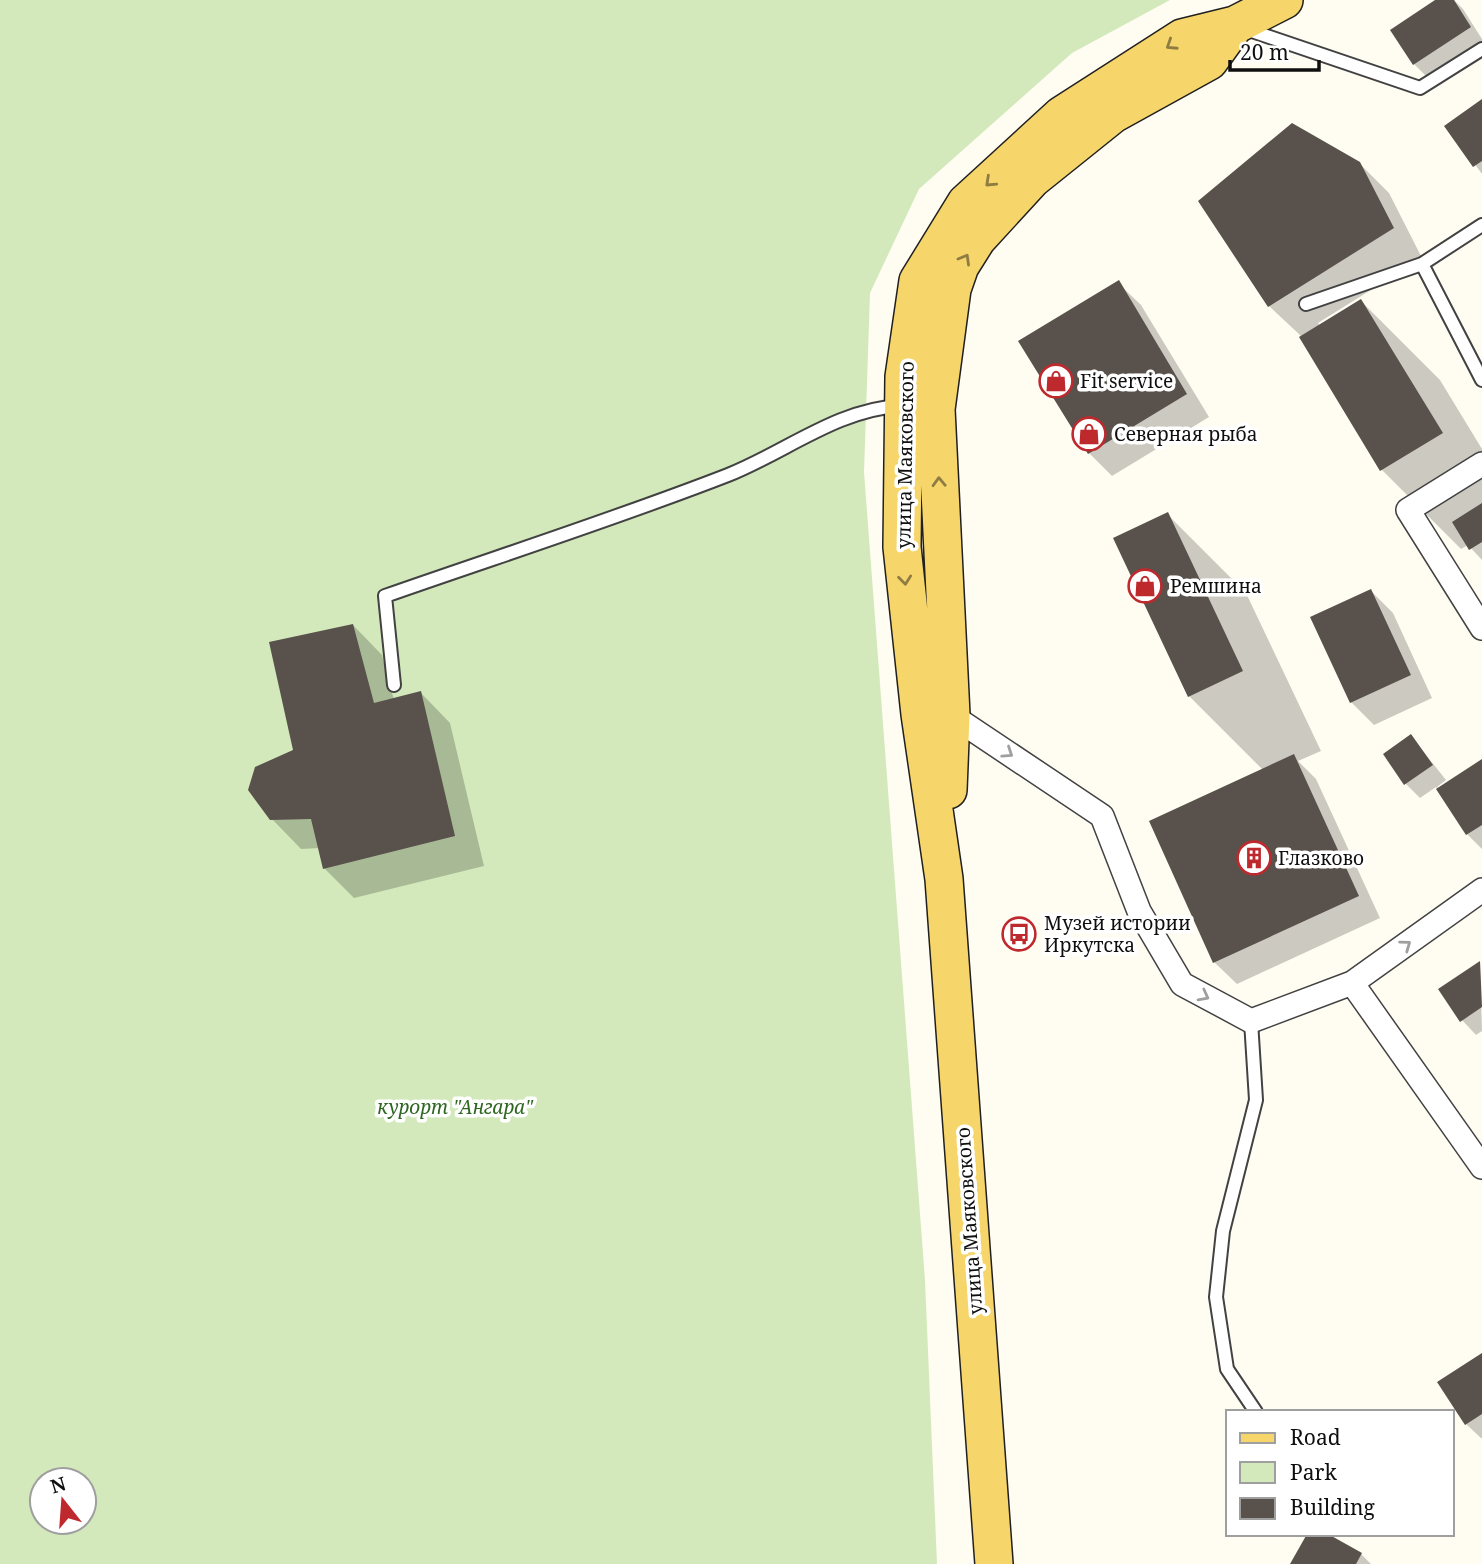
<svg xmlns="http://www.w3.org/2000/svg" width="1482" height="1564" font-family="'Noto Serif',serif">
<rect width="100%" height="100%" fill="#fffcf2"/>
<!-- green -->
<path fill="#d3e9bb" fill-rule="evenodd" d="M 0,0 L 1170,0 L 1072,53 L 919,189 L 870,293 L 864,472 L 925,1280 L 937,1564 L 0,1564 ZM 42,1480 L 84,1480 L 84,1522 L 42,1522 Z"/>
<!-- shadow -->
<path fill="#0003" d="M 1438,0 L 1454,0 L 1463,9 L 1482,39 L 1482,44 L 1429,79 L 1414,64 Z
M 1482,101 L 1482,174 L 1447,126 Z
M 1359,163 L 1389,193 L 1422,258 L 1318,323 L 1320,326 L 1361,301 L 1440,380 L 1482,449 L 1482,560 L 1468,545 L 1461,549 L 1382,470 L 1300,335 L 1269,306 Z
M 1118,283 L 1141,305 L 1209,417 L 1112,476 L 1089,453 L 1021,342 Z
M 1167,514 L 1246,593 L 1321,751 L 1298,761 L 1316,779 L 1380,918 L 1237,984 L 1214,962 L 1263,770 L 1189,696 Z
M 1371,591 L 1393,613 L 1432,698 L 1374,725 L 1351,702 Z
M 353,625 L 382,655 L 394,700 L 421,693 L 450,723 L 484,866 L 354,898 L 324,868 L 320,848 L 301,849 L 271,818 L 295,751 Z
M 1411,736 L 1446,780 L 1437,787 L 1439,789 L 1482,761 L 1482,849 L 1467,834 L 1436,787 L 1420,798 L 1405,783 Z
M 1480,963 L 1482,1031 L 1476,1035 L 1462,1020 Z
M 1482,1355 L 1482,1438 L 1481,1438 L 1466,1424 Z
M 1361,1554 L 1371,1564 L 1294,1564 Z"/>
<!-- building -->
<path fill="#58514c" d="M 1435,0 L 1454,0 L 1471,27 L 1413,65 L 1390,30 Z
M 1482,99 L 1482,161 L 1473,167 L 1444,126 Z
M 1292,123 L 1360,162 L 1394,228 L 1268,307 L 1198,201 Z
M 1119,280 L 1187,394 L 1088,454 L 1018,341 Z
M 1361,299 L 1443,433 L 1380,471 L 1299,337 Z
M 1482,503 L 1482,542 L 1469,550 L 1452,522 Z
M 1168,512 L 1243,671 L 1188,697 L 1113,538 Z
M 1371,589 L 1411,675 L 1350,703 L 1310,617 Z
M 353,624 L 374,703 L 421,691 L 455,836 L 323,869 L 311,819 L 270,820 L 248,790 L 255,767 L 293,750 L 269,642 Z
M 1411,734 L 1433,765 L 1404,785 L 1383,754 Z
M 1294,754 L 1359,896 L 1213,963 L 1149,821 Z
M 1482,759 L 1482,825 L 1466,835 L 1436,789 Z
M 1480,961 L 1482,1007 L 1460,1022 L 1438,989 Z
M 1482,1353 L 1482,1414 L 1465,1425 L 1437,1382 Z
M 1307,1534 L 1328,1534 L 1362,1553 L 1356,1564 L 1290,1564 Z"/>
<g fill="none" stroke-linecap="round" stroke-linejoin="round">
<defs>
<path id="lane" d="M 1246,29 L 1420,88 L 1482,49
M 1422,264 L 1482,380
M 1306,304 L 1422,264 L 1482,225
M 394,685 L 385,596 C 499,556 615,519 728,475 C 784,453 838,409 900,406
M 1251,1021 L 1256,1100 L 1223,1231 L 1216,1297 L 1227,1369 L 1256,1412"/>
<path id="street" d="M 1482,464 L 1408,510 L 1482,628
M 951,715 L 1102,816 L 1139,911 L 1182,984 L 1251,1021 L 1352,983 L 1482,890
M 1352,983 L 1482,1167"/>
<path id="primary" d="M 948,790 L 951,715 L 936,409 L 952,289 L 960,266 L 977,239 L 1032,179 L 1113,114 L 1209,61 L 1235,25
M 994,1564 L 944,879 L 920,714 L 902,547 L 904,377 L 918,281 L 966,203 L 1062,115 L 1182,38 L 1235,25 L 1284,0"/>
</defs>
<!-- lane casing -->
<use href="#lane" stroke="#424242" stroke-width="16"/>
<!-- street casing -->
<use href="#street" stroke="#424242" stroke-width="26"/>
<!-- primary casing -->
<use href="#primary" stroke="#202020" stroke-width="40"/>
<!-- lane -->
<use href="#lane" stroke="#fff" stroke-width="12"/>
<!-- street -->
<use href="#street" stroke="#fff" stroke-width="23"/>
<!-- primary -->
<use href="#primary" stroke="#f6d66b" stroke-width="37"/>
</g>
<!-- one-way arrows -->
<defs><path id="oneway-chevron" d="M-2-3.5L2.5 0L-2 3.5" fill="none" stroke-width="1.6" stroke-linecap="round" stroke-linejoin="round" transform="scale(1.75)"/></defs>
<g stroke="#8e7c42">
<use href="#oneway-chevron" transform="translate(1171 45) rotate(147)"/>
<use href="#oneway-chevron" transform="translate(990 182) rotate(137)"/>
<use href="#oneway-chevron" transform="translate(965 259) rotate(-60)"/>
<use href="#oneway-chevron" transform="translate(939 482) rotate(-92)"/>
<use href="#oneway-chevron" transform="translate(905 580) rotate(84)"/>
</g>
<g stroke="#9f9f9f">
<use href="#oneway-chevron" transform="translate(1008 753) rotate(34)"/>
<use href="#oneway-chevron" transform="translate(1406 945) rotate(-36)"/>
<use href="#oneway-chevron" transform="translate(1204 996) rotate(28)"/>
</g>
<!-- icons -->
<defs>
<symbol id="shop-ring" viewBox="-11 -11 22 22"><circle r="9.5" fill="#fff" stroke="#be292e" stroke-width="1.5"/><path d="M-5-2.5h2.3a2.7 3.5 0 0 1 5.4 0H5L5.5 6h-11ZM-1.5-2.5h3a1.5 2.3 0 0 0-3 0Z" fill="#be292e"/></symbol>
<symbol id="building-ring" viewBox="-11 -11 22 22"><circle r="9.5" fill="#fff" stroke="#be292e" stroke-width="1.5"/><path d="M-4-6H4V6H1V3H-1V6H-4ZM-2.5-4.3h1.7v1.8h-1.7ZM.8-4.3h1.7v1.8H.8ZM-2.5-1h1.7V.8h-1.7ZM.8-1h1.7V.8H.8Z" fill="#be292e"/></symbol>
<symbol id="bus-ring" viewBox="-11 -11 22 22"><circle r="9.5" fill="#fff" stroke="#be292e" stroke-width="1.5"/><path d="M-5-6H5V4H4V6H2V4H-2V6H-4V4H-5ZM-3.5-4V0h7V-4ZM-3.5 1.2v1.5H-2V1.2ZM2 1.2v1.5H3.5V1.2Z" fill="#be292e"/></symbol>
</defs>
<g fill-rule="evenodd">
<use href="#shop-ring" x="1037" y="362" width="38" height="38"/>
<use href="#shop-ring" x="1070" y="415" width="38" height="38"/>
<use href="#shop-ring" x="1126" y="567" width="38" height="38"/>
<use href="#building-ring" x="1235" y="839" width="38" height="38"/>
<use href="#bus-ring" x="1000" y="915" width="38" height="38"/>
</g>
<g text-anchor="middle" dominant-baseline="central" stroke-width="7" stroke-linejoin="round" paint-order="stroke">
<!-- poi labels -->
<g font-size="19" fill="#0f0f0f" stroke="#fff" text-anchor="start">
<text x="1080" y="381">Fit service</text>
<text x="1114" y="434">Северная рыба</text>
<text x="1170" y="586">Ремшина</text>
<text x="1278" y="858">Глазково</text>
<text x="1044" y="923">Музей истории<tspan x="1044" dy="22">Иркутска</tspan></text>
</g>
<!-- street labels -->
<g font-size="19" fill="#0f0f0f" stroke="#fff">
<text transform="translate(905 455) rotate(-89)">улица Маяковского</text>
<text transform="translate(969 1221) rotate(-94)">улица Маяковского</text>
</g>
<!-- park labels -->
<g font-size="19" font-style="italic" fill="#2e6720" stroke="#fff">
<text x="455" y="1107">курорт "Ангара"</text>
</g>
</g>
<!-- legend -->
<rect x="1226" y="1410" width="228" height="126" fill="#ffffff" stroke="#9f9f9f" stroke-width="2"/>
<rect x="1240" y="1433" width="35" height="10" fill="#f6d66b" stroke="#9f9f9f" stroke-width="2"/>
<text x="1290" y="1445" font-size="21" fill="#0f0f0f">Road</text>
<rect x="1240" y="1462" width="35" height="21" fill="#d3e9bb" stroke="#9f9f9f" stroke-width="2"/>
<text x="1290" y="1480" font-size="21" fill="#0f0f0f">Park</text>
<rect x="1240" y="1498" width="35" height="21" fill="#58514c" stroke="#9f9f9f" stroke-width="2"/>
<text x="1290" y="1515" font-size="21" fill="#0f0f0f">Building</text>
<!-- north arrow -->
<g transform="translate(63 1501) rotate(343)"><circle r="33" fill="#ffffff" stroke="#9f9f9f" stroke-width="2"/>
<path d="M0-5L12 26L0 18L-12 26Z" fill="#be292e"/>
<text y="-10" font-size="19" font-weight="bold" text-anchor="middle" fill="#0f0f0f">N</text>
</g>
<!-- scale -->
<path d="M1230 60v10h89v-10" fill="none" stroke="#0f0f0f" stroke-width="3.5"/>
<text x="1240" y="60" font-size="21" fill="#0f0f0f" stroke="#ffffff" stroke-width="5" paint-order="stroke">20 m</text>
</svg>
